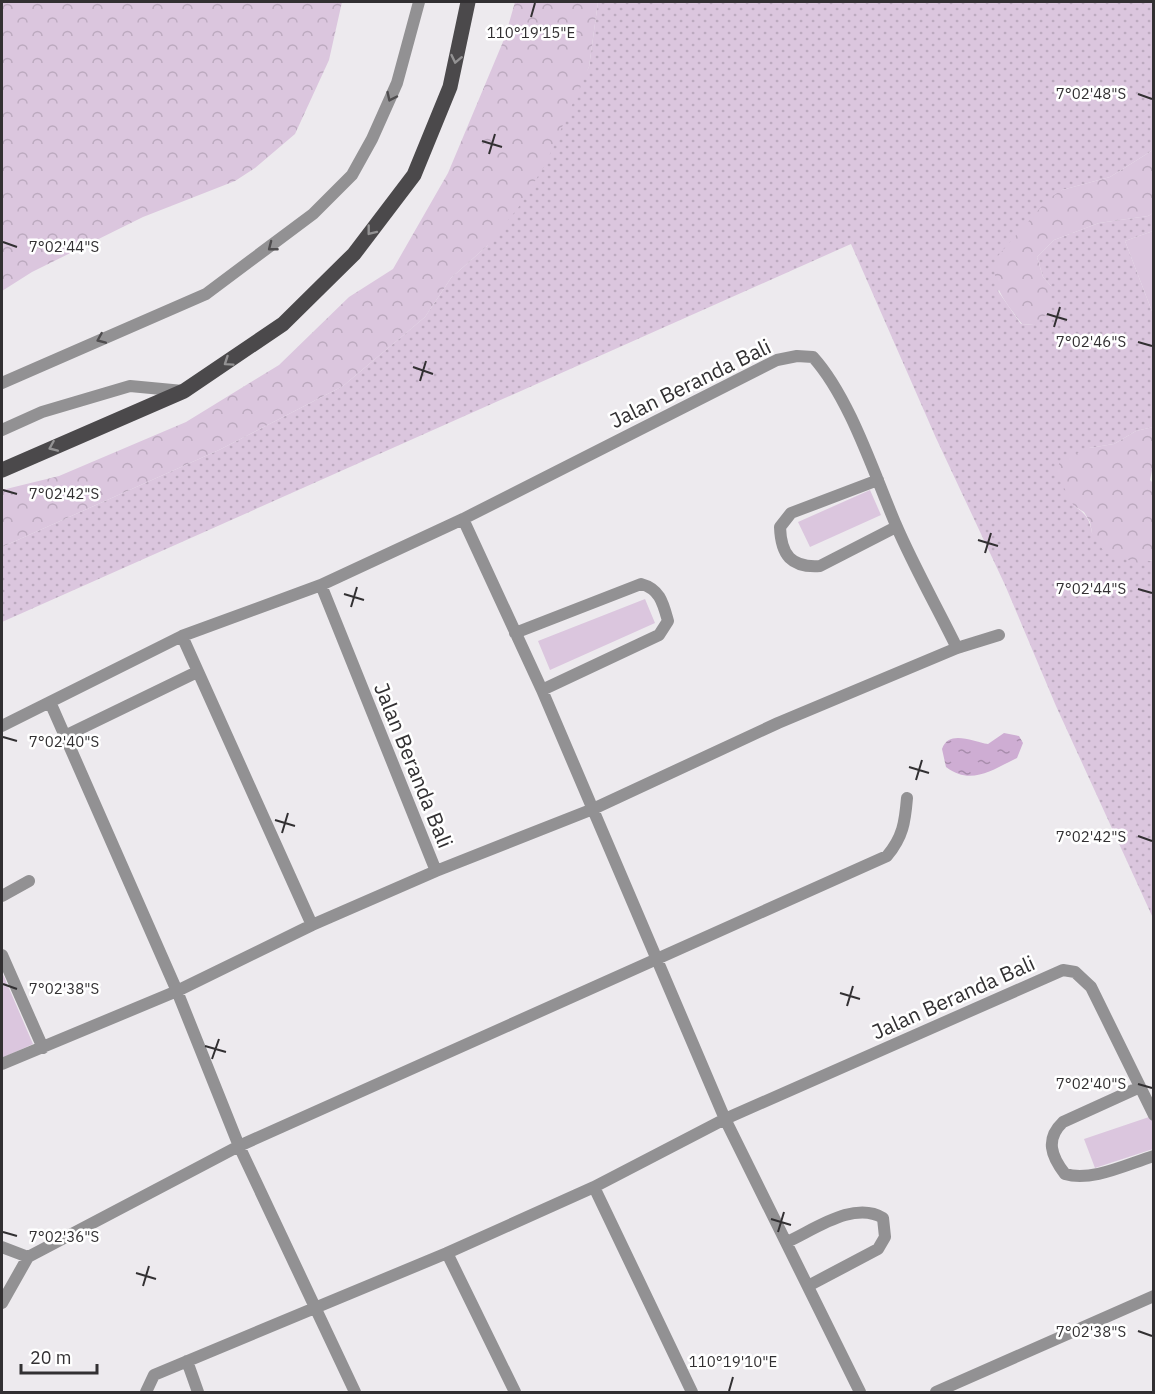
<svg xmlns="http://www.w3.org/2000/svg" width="1155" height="1394" font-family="'IBM Plex Sans',sans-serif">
<defs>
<pattern id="grass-dots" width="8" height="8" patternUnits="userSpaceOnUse" patternTransform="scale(1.5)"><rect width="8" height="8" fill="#dbc6de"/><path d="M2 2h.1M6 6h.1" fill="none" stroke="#bcaabf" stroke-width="1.8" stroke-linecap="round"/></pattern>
<pattern id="forest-crowns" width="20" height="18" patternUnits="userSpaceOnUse" patternTransform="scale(1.5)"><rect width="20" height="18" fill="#dbc6de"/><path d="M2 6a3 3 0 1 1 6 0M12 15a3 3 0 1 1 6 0" fill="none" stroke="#bcaabf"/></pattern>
<pattern id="water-ripples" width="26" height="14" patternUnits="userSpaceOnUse" patternTransform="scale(1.5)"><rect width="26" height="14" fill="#ceadd3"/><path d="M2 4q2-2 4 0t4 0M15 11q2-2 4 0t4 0" fill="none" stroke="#a88dac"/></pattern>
</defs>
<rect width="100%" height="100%" fill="#edeaee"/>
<!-- grass -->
<path fill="url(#grass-dots)" d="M 598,2 L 1153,2 L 1153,150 L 1110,177 L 1062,190 L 998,291 L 1021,324 L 1034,325 L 1051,286 L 1043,277 L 1037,257 L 1054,240 L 1099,223 L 1148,216 L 1153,213 L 1153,231 L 1125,241 L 1153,314 L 1153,427 L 1136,431 L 1114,444 L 1089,448 L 1074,506 C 1085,513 1090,519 1092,533 L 1150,561 L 1153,560 L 1153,918 L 1056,706 L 1005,585 L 936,438 L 851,244 L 2,622 L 2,547 L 219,450 L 343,386 L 425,317 L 451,278 L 487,246 L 589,67 Z"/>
<!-- forest -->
<path fill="url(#forest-crowns)" d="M 2,2 L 342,2 L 329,60 L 295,134 L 255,168 L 235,181 L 143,217 L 32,272 L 2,291 Z
M 515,2 L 598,2 L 589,67 L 545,165 L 518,208 L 487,246 L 451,278 L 425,317 L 343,386 L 219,450 L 2,547 L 2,490 L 59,476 L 186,422 L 279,365 L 349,297 L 393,269 L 448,173 L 505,37 Z
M 1153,150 L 1153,213 L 1148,216 L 1099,223 L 1054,240 L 1037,257 L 1043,277 L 1051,286 L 1051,310 L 1034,325 L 1022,324 C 1007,304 988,284 997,257 L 1048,199 L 1062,190 L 1110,177 Z
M 1153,427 L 1153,466 L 1150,480 L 1154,484 L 1153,560 L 1138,563 L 1105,553 L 1092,533 L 1090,522 L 1084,512 L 1074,506 L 1056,473 L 1060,461 L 1089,448 L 1114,444 L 1136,431 Z"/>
<!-- green -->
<path fill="#dbc6de" d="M 1153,231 L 1154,231 L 1153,314 L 1125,241 Z
M 870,490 L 881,515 L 810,547 L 798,522 Z
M 645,599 L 655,623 L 550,670 L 538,641 Z
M 2,972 L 33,1044 L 2,1058 Z
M 1152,1116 L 1153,1149 L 1095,1168 L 1084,1139 Z"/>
<!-- water -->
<path fill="url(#water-ripples)" d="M 1004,733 L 1019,736 L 1023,743 L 1017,758 C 992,770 971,786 946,767 L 942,749 C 949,729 973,742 988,744 Z"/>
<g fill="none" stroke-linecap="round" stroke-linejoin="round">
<!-- lane -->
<path stroke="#929193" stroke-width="12" d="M 2,383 L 206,294 L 313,214 L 352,175 L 372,139 L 397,83 L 419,2
M 2,430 L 42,412 L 130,386 L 183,391"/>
<!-- street -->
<path stroke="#929193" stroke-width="12" d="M 878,480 L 791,513 L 780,527 C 781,555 791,568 820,566 L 896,527
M 463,519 L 542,690 L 725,1119 L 860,1392
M 515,633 L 641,584 C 660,589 663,603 668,621 L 659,635 L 542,690
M 182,636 L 312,925
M 50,702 L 177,991 L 239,1146 L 355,1392
M 2,726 L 182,636 L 321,585
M 65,736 L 197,672
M 436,871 L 321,585 L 463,519 L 777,360 L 797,356 L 813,357 C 850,398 874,474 896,525 C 914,567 937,607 957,648
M 2,896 L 29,881
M 2,955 L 43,1048
M 2,1064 L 177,991 L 312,925 L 436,871 L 593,809 L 778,723 L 957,648 L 999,635
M 1140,1087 L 1063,1122 C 1045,1139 1051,1156 1065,1174 C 1092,1182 1127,1164 1154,1156
M 594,1187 L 692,1392
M 787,1242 C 814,1230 854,1200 883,1218 L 885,1237 L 878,1249 L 808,1286
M 2,1247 L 28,1257
M 447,1253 L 515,1392
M 28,1257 L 239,1146 L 887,856 C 903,837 905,822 907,798
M 2,1303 L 28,1257
M 187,1361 L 198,1392
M 146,1392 L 154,1375 L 447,1253 L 594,1187 L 725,1119 L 1063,970 L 1075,972 L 1091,987 L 1154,1115
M 936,1392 L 1154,1296"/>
<!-- primary -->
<path stroke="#4b494b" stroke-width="15" d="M 2,470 L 184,391 L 283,324 L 354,254 L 414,175 L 450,87 L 468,2"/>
</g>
<!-- one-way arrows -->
<defs><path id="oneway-chevron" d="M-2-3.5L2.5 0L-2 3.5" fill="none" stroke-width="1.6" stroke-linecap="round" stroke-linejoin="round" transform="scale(1.5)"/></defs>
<g stroke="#939293">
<use href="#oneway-chevron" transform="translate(456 59) rotate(102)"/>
<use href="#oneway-chevron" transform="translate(371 231) rotate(128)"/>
<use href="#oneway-chevron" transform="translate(228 362) rotate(146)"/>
<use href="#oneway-chevron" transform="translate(53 447) rotate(157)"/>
</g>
<g stroke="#4f4d4f">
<use href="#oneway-chevron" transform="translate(391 97) rotate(115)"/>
<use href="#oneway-chevron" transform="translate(272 247) rotate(142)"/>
<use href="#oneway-chevron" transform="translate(101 339) rotate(157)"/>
</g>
<!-- ticks -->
<path fill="none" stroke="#323032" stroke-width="2" d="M 531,17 L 535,3M 1138,94 L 1152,99M 482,141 L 502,147M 489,154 L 495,134M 3,242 L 17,247M 1047,314 L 1067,320M 1054,327 L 1060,307M 1138,342 L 1152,346M 413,367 L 433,374M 420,381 L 426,361M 3,490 L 17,494M 978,540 L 998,546M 985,553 L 991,533M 1138,589 L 1152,593M 344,594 L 364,600M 351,607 L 357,587M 3,737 L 17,741M 909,767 L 929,773M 916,780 L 922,760M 275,820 L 295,826M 282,833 L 288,813M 1138,836 L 1152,841M 3,984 L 17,989M 840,993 L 860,999M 847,1006 L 853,986M 205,1046 L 226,1052M 212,1059 L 219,1039M 1138,1084 L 1152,1088M 771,1219 L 791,1225M 3,1232 L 17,1236M 778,1232 L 784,1212M 136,1273 L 156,1279M 143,1286 L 149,1266M 1138,1331 L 1152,1336M 729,1391 L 733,1377"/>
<g text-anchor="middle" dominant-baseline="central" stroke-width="5" stroke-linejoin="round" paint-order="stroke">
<!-- street labels -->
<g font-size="21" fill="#323032" stroke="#fff">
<text transform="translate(690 383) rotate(-26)">Jalan Beranda Bali</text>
<text transform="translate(414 765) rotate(68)">Jalan Beranda Bali</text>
<text transform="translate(953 997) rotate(-24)">Jalan Beranda Bali</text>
</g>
</g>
<g font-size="15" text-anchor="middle" fill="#323032" stroke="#fff" stroke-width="5" stroke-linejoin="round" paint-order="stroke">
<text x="531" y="38">110°19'15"E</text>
<text x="1091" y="99">7°02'48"S</text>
<text x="64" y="252">7°02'44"S</text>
<text x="1091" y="347">7°02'46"S</text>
<text x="64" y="499">7°02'42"S</text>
<text x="1091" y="594">7°02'44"S</text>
<text x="64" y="747">7°02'40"S</text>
<text x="1091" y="842">7°02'42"S</text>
<text x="64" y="994">7°02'38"S</text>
<text x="1091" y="1089">7°02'40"S</text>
<text x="64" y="1242">7°02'36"S</text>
<text x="1091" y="1337">7°02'38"S</text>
<text x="733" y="1367">110°19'10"E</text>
</g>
<!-- border -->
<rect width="1155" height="1394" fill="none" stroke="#323032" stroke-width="6"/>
<!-- scale -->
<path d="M21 1364v9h76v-9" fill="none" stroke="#323032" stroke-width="3"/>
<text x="30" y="1364" font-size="18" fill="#323032" stroke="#ffffff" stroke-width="4.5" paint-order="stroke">20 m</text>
</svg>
